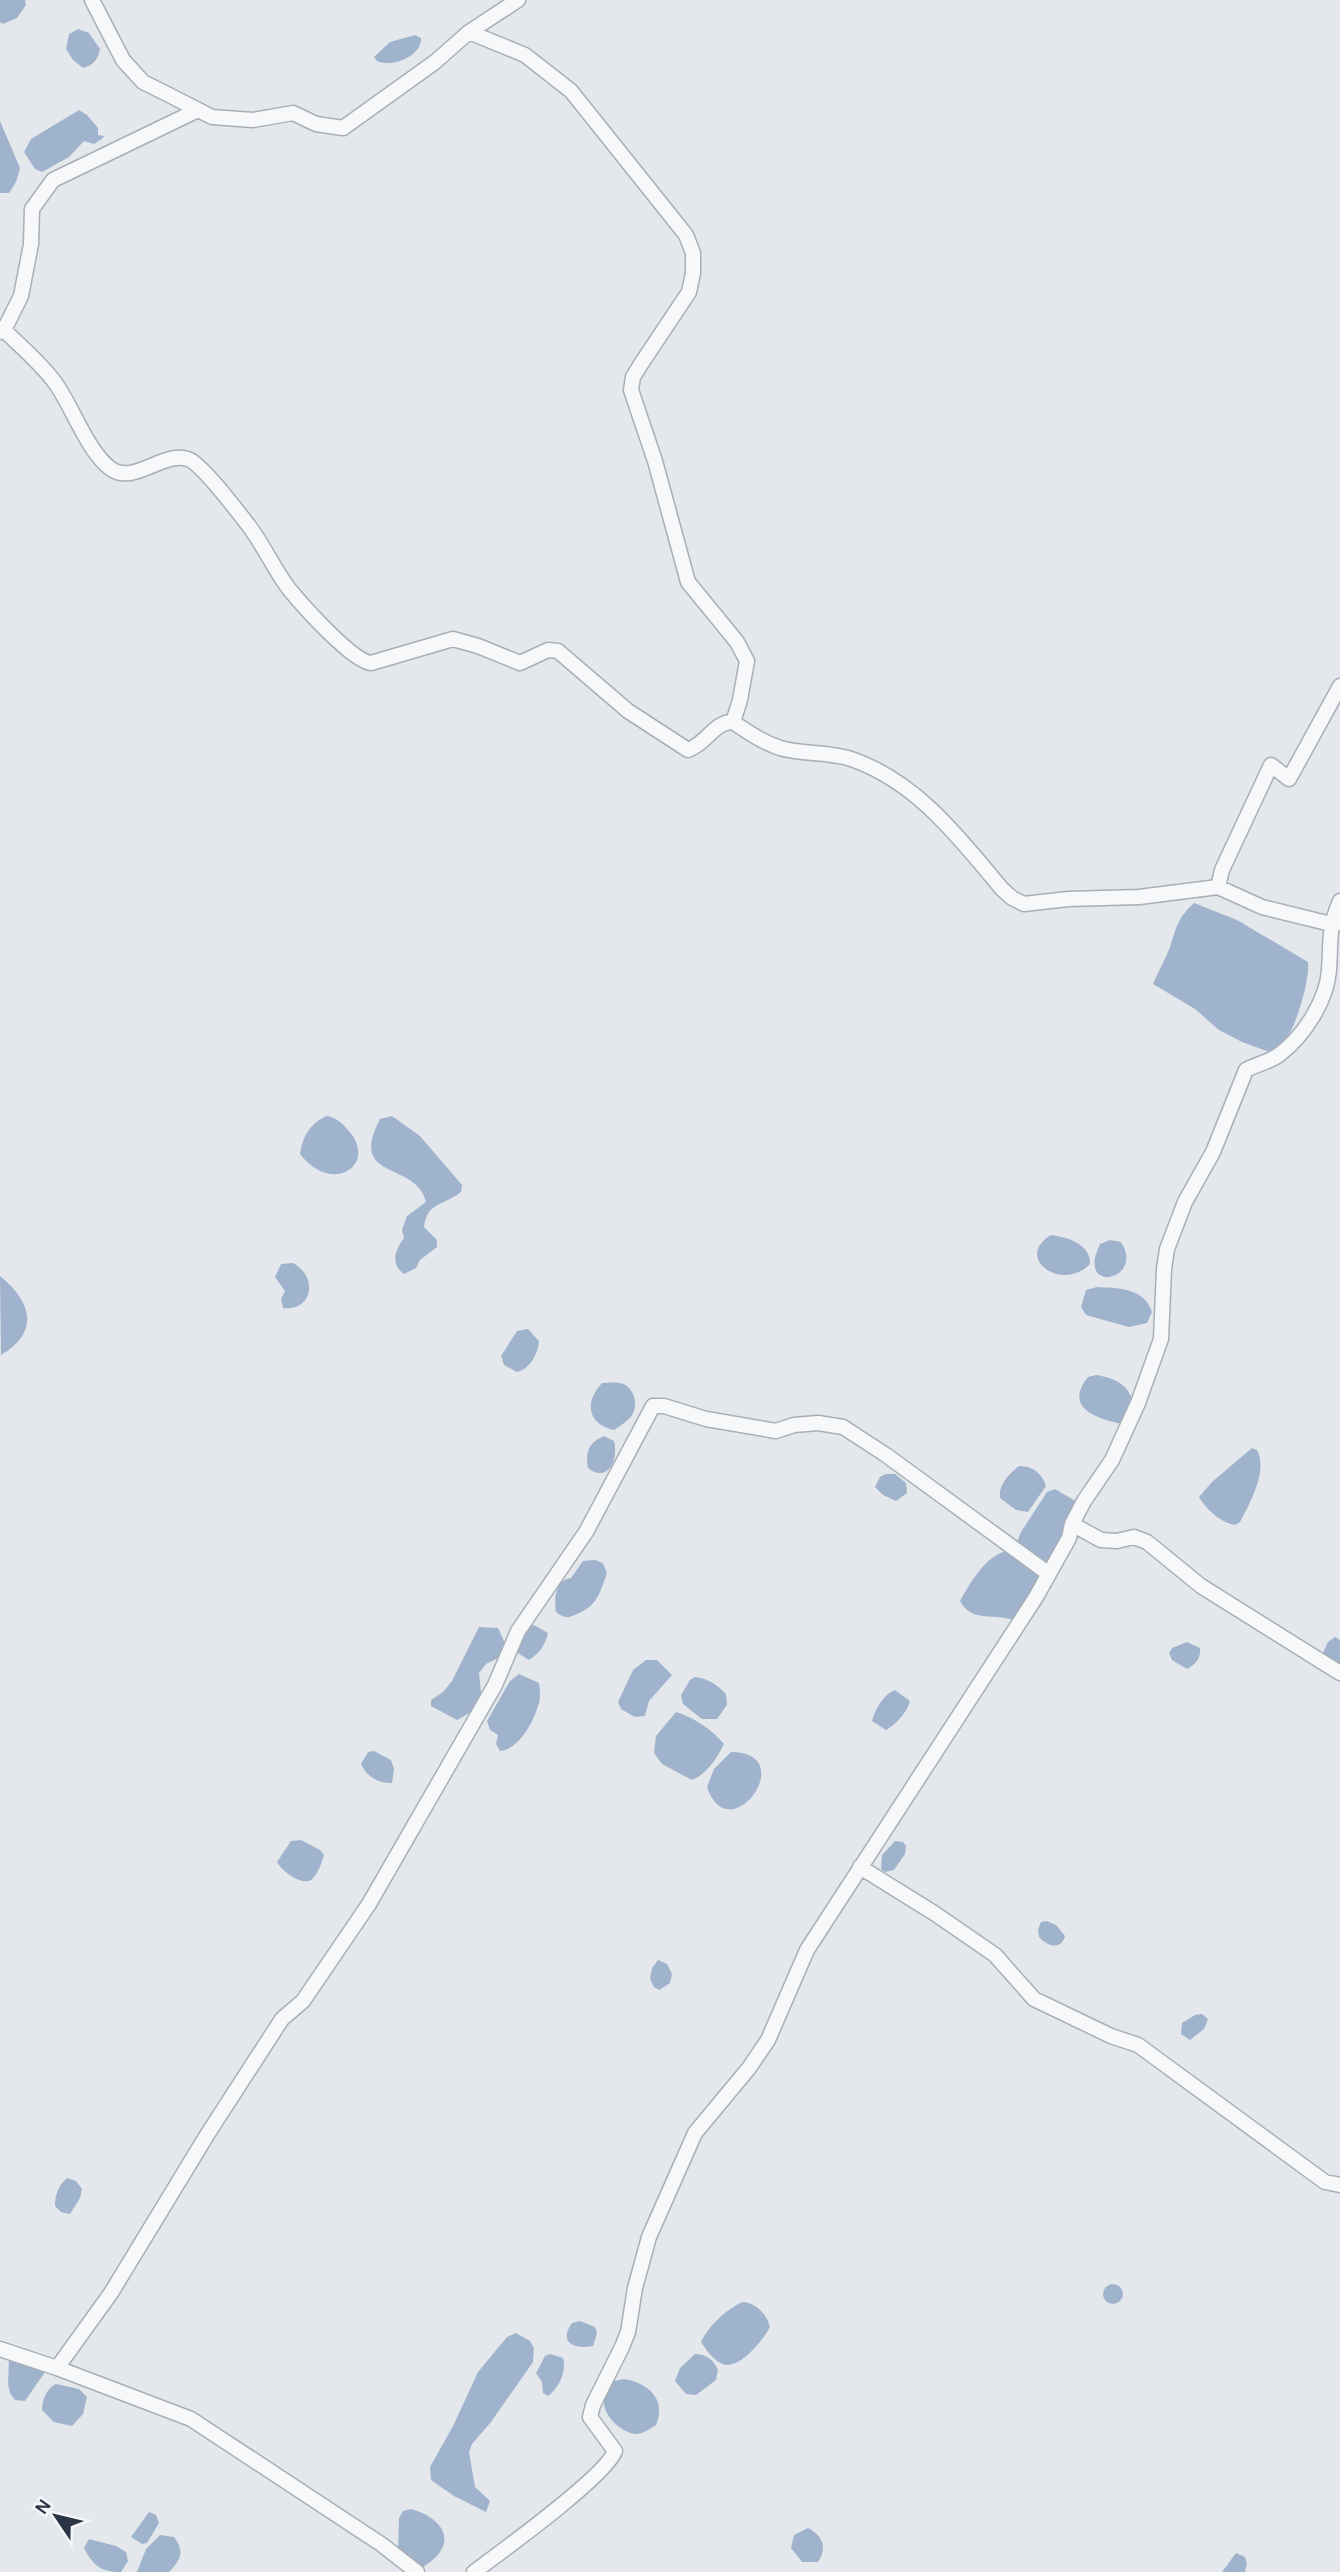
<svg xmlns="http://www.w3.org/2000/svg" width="1340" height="2572" font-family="Karla,sans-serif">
<rect width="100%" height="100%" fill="#e4e7ec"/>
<!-- water -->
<path fill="#9fb4cc" d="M 0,0 L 25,0 L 26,5 L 17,18 L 3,24 L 0,22 Z
M 78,29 L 89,33 L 100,49 C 98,59 94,65 83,68 L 73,60 L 66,49 L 69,34 Z
M 415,35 L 421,38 C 422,56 392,68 377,61 L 374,57 L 390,42 Z
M 79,110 L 87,115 L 98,128 L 98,135 L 104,136 L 103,138 L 94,144 L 84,141 L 69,157 L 42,172 L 35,169 L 24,152 L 31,139 Z
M 0,121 L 20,168 L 16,182 L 9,193 L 0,193 Z
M 1194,903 L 1237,920 L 1308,962 C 1310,980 1296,1028 1284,1042 C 1281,1046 1276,1049 1272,1053 L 1242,1042 L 1219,1030 L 1195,1009 L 1153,984 C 1158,972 1165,960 1170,947 C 1177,926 1177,919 1194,903 Z
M 326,1116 C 336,1117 342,1123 348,1130 C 379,1163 333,1197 300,1154 C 303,1136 309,1125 326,1116 Z
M 392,1116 L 420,1136 L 462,1185 L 461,1192 C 443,1206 427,1202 424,1227 L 437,1240 L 437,1247 L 420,1260 L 416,1268 L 404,1274 C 390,1264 395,1250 404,1238 L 402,1230 L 407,1216 L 426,1202 C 416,1160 347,1182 380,1119 Z
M 1051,1235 C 1067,1237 1091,1244 1090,1264 C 1062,1293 1013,1258 1051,1235 Z
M 1110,1240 L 1121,1242 C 1146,1280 1075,1296 1100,1244 Z
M 293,1263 C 319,1277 312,1312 283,1308 L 281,1299 L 285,1291 L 275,1277 L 281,1264 Z
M 0,1276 C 32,1302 40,1332 1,1355 Z
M 1097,1287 C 1119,1288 1144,1288 1152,1312 L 1147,1323 L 1129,1327 L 1086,1315 L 1081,1307 L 1086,1290 Z
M 528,1329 L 539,1341 C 538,1354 530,1369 517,1372 L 504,1365 L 501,1356 L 517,1331 Z
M 1096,1375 C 1114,1378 1126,1383 1133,1400 L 1123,1424 C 1097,1419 1063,1408 1088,1377 Z
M 602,1383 C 607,1383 614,1382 620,1383 C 634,1386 639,1404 632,1415 C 628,1421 620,1426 614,1430 C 586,1424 585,1401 602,1383 Z
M 604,1436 L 614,1441 C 619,1459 608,1484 588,1468 C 585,1452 589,1442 604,1436 Z
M 1252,1448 L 1257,1450 C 1268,1471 1250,1503 1240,1522 L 1235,1525 C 1221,1523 1206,1509 1199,1497 L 1212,1482 Z
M 1019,1466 C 1031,1465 1043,1474 1046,1486 L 1028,1512 L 1016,1510 L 1000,1498 C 998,1485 1009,1474 1019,1466 Z
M 886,1474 L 895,1474 L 906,1483 L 907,1493 L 896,1501 L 883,1495 L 875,1487 L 880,1477 Z
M 1055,1489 L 1077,1502 L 1052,1561 L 1044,1565 L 1017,1542 L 1021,1532 L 1047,1492 Z
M 1003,1552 L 1010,1553 L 1042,1575 L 1015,1621 C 996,1612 972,1624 960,1601 C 970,1583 984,1559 1003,1552 Z
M 595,1560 L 603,1563 L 607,1573 C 600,1593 597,1606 577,1614 C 568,1618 565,1619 556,1612 C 554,1599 555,1580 571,1578 L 583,1561 Z
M 534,1625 L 548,1633 C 545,1645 540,1653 529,1660 L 518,1653 L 516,1645 L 527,1627 Z
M 479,1627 L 498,1628 L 505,1643 L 500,1657 L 486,1664 L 479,1673 L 482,1702 L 473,1711 L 457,1720 L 431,1706 L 431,1700 L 443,1692 L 452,1681 Z
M 1335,1637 L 1340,1640 L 1340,1668 L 1322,1655 L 1328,1642 Z
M 1187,1642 L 1200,1648 C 1201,1658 1196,1664 1187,1669 L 1172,1660 L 1169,1653 L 1172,1648 Z
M 646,1660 L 657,1660 L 672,1675 L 649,1701 L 645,1716 L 635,1717 L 621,1709 L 618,1702 L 633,1670 Z
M 519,1674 L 539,1683 C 540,1691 541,1699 538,1706 C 533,1723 519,1749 500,1751 L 496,1744 L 498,1735 L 490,1730 L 487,1721 L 510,1681 Z
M 695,1677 C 707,1678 718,1685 726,1694 L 727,1705 L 717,1719 L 702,1719 L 683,1704 L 681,1695 L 690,1680 Z
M 895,1690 L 910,1701 C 907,1713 896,1724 886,1730 L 872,1721 C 875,1709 884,1694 895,1690 Z
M 676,1712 C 694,1717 712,1730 724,1744 C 718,1757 706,1775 692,1780 L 662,1764 L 654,1753 L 656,1736 Z
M 374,1751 L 391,1760 L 394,1769 L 392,1783 C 379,1784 366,1776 361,1764 L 368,1752 Z
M 731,1752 C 802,1752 729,1853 707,1787 L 714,1769 Z
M 301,1840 L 320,1850 L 324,1855 C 322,1862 317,1876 311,1880 C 301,1886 281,1870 277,1862 L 291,1841 Z
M 895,1841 L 903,1842 L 906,1846 L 905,1854 L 894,1870 L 885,1872 L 881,1869 L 882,1855 Z
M 1047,1921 L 1056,1925 L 1065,1936 C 1061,1951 1047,1946 1039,1937 L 1038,1930 L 1041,1922 Z
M 658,1960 L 667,1964 L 672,1974 L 670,1983 L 659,1990 L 654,1987 L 650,1979 L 652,1968 Z
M 1202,2014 L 1208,2019 L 1204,2029 L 1190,2040 L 1181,2034 L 1182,2023 L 1195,2015 Z
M 67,2178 L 76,2181 L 82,2189 L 80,2198 L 70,2214 L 61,2212 L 55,2206 C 55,2195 58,2186 67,2178 Z
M1103 2294a10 10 0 1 1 20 0a10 10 0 1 1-20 0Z
M 743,2302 C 757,2303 767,2315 770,2327 C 763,2340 743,2365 727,2365 C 717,2365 706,2350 701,2342 C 708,2327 727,2308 743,2302 Z
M 580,2321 L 595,2327 L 597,2333 L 593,2346 C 574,2350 558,2342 572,2323 Z
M 516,2333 L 530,2341 L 534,2348 L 533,2362 L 491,2422 L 472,2444 L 469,2452 L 475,2487 L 490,2501 L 486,2512 L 454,2496 L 431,2480 L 430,2467 L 453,2426 L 478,2372 L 507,2337 Z
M 550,2354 L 563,2358 C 567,2371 559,2388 548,2396 L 543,2393 L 542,2382 L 536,2373 L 545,2356 Z
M 695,2354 C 706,2354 714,2360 718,2370 L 716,2380 L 696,2395 L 686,2394 L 675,2381 L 680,2368 Z
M 9,2359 L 44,2368 L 45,2372 L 25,2401 L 15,2400 L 10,2393 L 8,2384 Z
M 624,2379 C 648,2383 667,2399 656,2425 C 650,2429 643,2434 636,2434 C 622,2433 603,2416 604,2401 C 604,2394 610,2387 614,2381 Z
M 56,2384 L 79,2389 L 87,2397 L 83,2414 L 72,2426 L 54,2422 L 42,2410 C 42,2400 47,2388 56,2384 Z
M 411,2509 C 446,2519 459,2545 423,2567 L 410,2563 L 398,2553 L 399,2518 L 403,2511 Z
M 149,2512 L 156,2515 L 159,2523 L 147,2543 L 142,2544 L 131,2537 Z
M 808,2528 C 822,2535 828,2547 818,2562 L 802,2562 L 791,2548 L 794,2535 Z
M 160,2535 L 174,2537 C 185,2551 181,2560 169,2572 L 137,2572 L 146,2549 Z
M 89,2539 L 116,2546 L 126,2552 L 128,2561 L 121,2572 C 100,2572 93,2565 84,2548 Z
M 1236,2553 L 1245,2557 L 1247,2563 L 1245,2572 L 1222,2572 Z"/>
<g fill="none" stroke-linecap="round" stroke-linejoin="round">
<defs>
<path id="minor" d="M 92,0 L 123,60 L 143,82 L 171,96 L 212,117 L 253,120 L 293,113 L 316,124 L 343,128 L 435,62 L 469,32 L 518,0
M 469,32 L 525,55 L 571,91 L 686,235 L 693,253 L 693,273 L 689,292 L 641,364 L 633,377 L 631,390 L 655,461 L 688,582 L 737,642 L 747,661 L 740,700 L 733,722
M 4,330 C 21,347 42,364 56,384 C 73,408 87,451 111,469 C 134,485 163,451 188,459 C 202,464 238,512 249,526 C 264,546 274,569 289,589 C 303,606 352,661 371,663 L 453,639 L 478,646 L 520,663 L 548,650 L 558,651 L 628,711 L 688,750 C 706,744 715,721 733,722 C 748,732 762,742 780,748 C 804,755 830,751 854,760 C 918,783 960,839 1002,889 L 1012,898 L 1024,904 L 1068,899 L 1139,897 L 1218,887 L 1262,907 L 1331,924 L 1339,923
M 0,332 L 4,330 L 21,296 L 31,244 L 32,209 L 53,180 L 198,110
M 1218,887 L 1222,870 L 1271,765 L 1289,779 L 1340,686
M 1072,1524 L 1101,1540 L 1117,1541 L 1134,1537 L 1147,1542 L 1201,1586 L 1340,1673
M 860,1867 L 934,1913 L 995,1955 L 1034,1999 L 1111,2036 L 1138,2045 L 1325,2182 L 1340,2185
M 0,2349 L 57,2368 L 111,2293 L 207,2135 L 282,2019 L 303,2001 L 369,1904 L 495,1685 L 518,1631 L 586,1532 L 653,1406 L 664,1406 L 706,1419 L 776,1431 L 794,1425 L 818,1423 L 843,1427 L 886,1455 L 1049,1574
M 57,2368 L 191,2419 L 381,2544 L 417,2572
M 474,2572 C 501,2552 606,2476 615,2451 L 590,2417 L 593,2405 L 622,2347 L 628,2332 L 635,2288 L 649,2237 L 695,2133 L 749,2068 L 768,2040 L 807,1950 L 1036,1597 L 1069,1538 L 1072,1524 L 1084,1501 L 1112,1460 L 1138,1403 L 1161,1339 L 1164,1269 L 1167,1249 L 1185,1202 L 1213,1152 L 1246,1070 C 1257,1064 1270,1062 1280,1054 C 1304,1036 1327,1000 1329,970 C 1331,941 1328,929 1340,901"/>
</defs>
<!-- minor casing -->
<use href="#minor" stroke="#a9aeb7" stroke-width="17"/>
<!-- minor -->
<use href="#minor" stroke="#f7f8fa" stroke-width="14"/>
</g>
<!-- north arrow -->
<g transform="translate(56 2516) rotate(305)" stroke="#f4f6f9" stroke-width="5" paint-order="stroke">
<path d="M0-5L12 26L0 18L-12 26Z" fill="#2b3445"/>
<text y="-10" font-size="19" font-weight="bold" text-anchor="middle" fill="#2b3445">N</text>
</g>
</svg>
